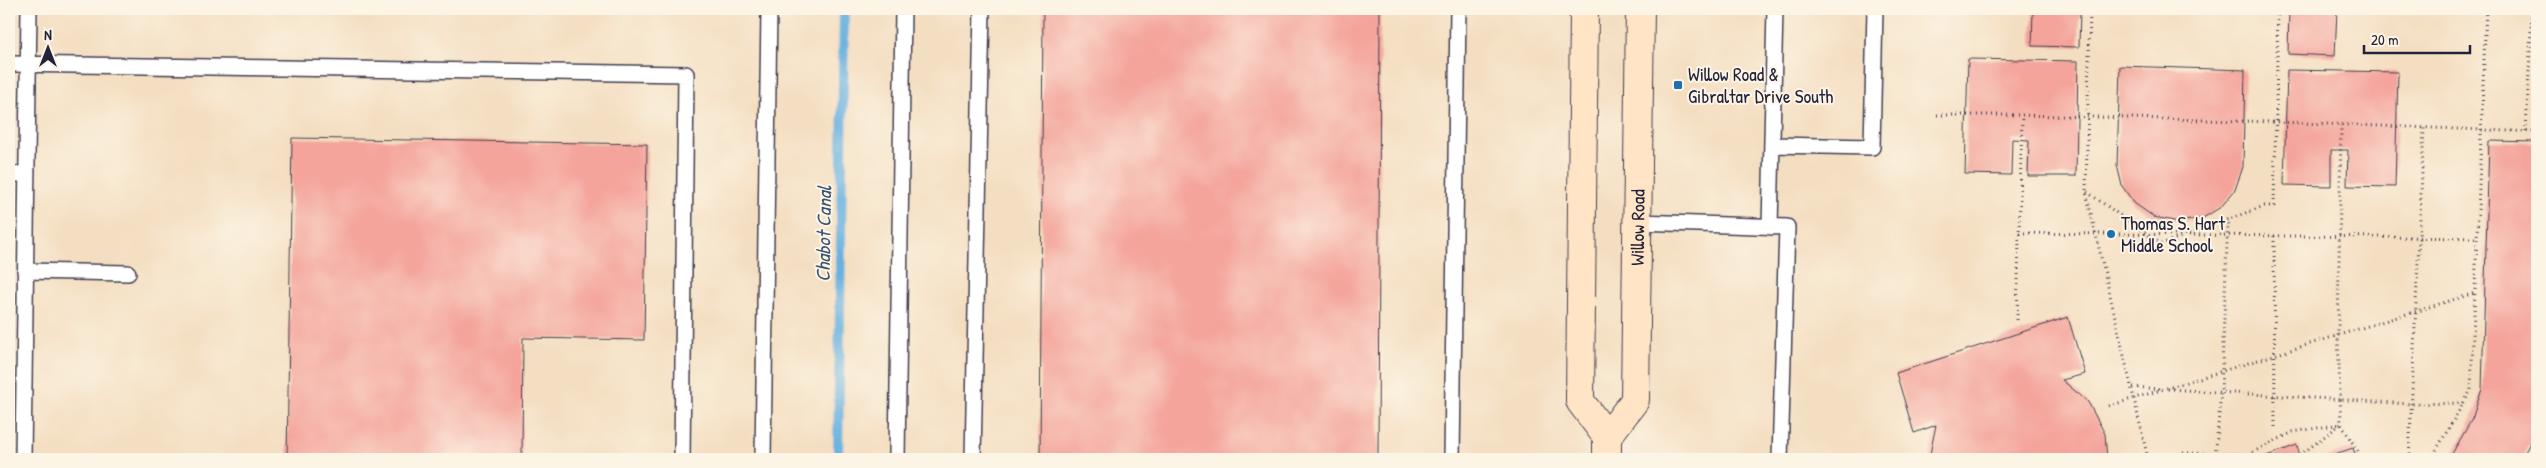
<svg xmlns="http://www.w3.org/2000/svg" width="2546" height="468" font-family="'Patrick Hand',sans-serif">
<rect width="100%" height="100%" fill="#fcf5e5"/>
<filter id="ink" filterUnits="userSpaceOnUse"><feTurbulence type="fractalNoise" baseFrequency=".02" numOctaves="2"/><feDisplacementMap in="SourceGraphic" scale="10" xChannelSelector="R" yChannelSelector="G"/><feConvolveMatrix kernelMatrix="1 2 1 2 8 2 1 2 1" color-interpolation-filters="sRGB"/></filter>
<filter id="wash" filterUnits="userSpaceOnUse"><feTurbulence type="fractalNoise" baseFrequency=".0096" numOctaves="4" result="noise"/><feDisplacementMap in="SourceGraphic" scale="20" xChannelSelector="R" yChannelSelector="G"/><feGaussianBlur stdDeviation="1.12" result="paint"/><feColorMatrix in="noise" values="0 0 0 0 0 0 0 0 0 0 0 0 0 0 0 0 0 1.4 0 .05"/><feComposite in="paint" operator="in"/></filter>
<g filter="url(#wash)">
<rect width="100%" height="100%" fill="#f4dec1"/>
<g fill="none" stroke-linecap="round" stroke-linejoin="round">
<!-- stream -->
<path stroke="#68b1e0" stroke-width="10" d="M 838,459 L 844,9"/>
</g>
<g id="blocks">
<!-- building -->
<path fill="#f4a49b" d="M 1043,9 L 1380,9 L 1378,459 L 1040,459 Z
M 2033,9 L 2080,9 L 2079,47 L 2032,46 Z
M 2289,9 L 2337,9 L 2335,56 L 2288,54 Z
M 2536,19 L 2537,19 L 2537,49 L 2535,48 Z
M 1968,59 L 2078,61 L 2076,176 L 2028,176 L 2029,140 L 2012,139 L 2011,175 L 1965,174 Z
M 2120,66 L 2245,70 L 2243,167 L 2235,190 L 2221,207 L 2203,218 L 2179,222 L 2154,217 L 2134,203 L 2122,186 L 2117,165 Z
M 2287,70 L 2398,72 L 2395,187 L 2347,186 L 2348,150 L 2331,150 L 2331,186 L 2284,185 Z
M 292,138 L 647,144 L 644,340 L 523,338 L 522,459 L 287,459 Z
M 2489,141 L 2537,142 L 2537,422 L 2534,436 L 2521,459 L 2449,459 L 2472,419 L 2482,389 Z
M 2068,317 L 2085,374 L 2062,380 L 2088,402 L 2105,434 L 2107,459 L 1929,459 L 1936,425 L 1914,433 L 1896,373 Z
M 2297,445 L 2301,459 L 2262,459 L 2264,457 Z
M 2353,448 L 2357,459 L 2320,459 Z"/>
</g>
</g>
<g filter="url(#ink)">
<use href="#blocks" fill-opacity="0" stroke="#423e4f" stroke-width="1"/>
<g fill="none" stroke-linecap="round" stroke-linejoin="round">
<defs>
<path id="lane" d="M 9,64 L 686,74 L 682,459
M 1772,145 L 1872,147 L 1875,9
M 9,174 L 27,174
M 1638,222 L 1787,227 L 1780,459
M 1770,227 L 1775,9
M 25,271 L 128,273
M 23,459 L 29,9
M 763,459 L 769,9
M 897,459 L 903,9
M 973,459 L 982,9
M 1452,459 L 1458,9"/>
<g id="secondary">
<path d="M 1584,9 L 1580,401 L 1607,437"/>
<path id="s1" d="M 1607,459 L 1607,437 L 1635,400 L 1640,9"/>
</g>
</defs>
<!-- lane casing -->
<use href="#lane" stroke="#423e4f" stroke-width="18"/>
<!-- secondary casing -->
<use href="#secondary" stroke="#423e4f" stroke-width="30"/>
<!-- path -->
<path stroke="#423e4f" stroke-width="3" stroke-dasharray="1 4" stroke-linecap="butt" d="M 2090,9 L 2086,192 L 2148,459
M 1937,115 L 2022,115 L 2276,122 L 2537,132
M 2526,132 L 2532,9
M 2087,192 L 2161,244 L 2183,236
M 2019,233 L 2477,238
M 2189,234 L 2264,206 L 2274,206 L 2278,9
M 2274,236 L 2275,427
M 2017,320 L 2022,115
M 2133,387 L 2162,389
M 2168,389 L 2411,404 L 2464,403
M 2109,406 L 2475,293
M 2300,455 L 2341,424 L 2338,336 L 2341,125
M 2164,459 L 2182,453 L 2247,454
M 2215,459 L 2221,392 L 2228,220
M 2239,459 L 2293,432 L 2341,424 L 2363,459
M 2409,459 L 2424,128
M 2431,459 L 2471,390 L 2486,9"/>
<!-- lane -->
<use href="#lane" stroke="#fff" stroke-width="15"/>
<!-- secondary -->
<use href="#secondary" stroke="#ffe4c6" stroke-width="28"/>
</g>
</g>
<!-- markers -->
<g fill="#1f6fb2" stroke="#fcf5e5" stroke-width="2">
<rect x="1673" y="80" width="10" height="10" rx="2.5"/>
<circle cx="2111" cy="234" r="5"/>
</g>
<g text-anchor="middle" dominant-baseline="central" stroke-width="4" stroke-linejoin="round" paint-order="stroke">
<!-- poi labels -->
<g font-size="19" fill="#22223b" stroke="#fcf5e5" text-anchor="start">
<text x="1688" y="74">Willow Road &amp;<tspan x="1688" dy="22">Gibraltar Drive South</tspan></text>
<text x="2121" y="223">Thomas S. Hart<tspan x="2121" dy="22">Middle School</tspan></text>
</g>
<!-- street labels -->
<g font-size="19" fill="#22223b" stroke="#fcf5e5">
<text stroke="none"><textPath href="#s1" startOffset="241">Willow Road</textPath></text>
</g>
<!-- water labels -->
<g font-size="20" font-style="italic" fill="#3a5475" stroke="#fcf5e5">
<text transform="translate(823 234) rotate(-89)">Chabot Canal</text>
</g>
</g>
<!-- margin -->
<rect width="2546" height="468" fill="none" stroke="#fcf5e5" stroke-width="30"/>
<!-- north arrow -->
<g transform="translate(48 48)" stroke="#fcf5e5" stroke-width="4" paint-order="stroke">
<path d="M0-4L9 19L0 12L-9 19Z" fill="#22223b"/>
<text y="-8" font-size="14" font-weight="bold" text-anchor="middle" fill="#22223b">N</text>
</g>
<!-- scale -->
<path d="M2364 45v8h106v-8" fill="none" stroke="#22223b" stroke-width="2.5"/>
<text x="2371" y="45" font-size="15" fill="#22223b" stroke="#fcf5e5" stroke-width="4" paint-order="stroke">20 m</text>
</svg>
